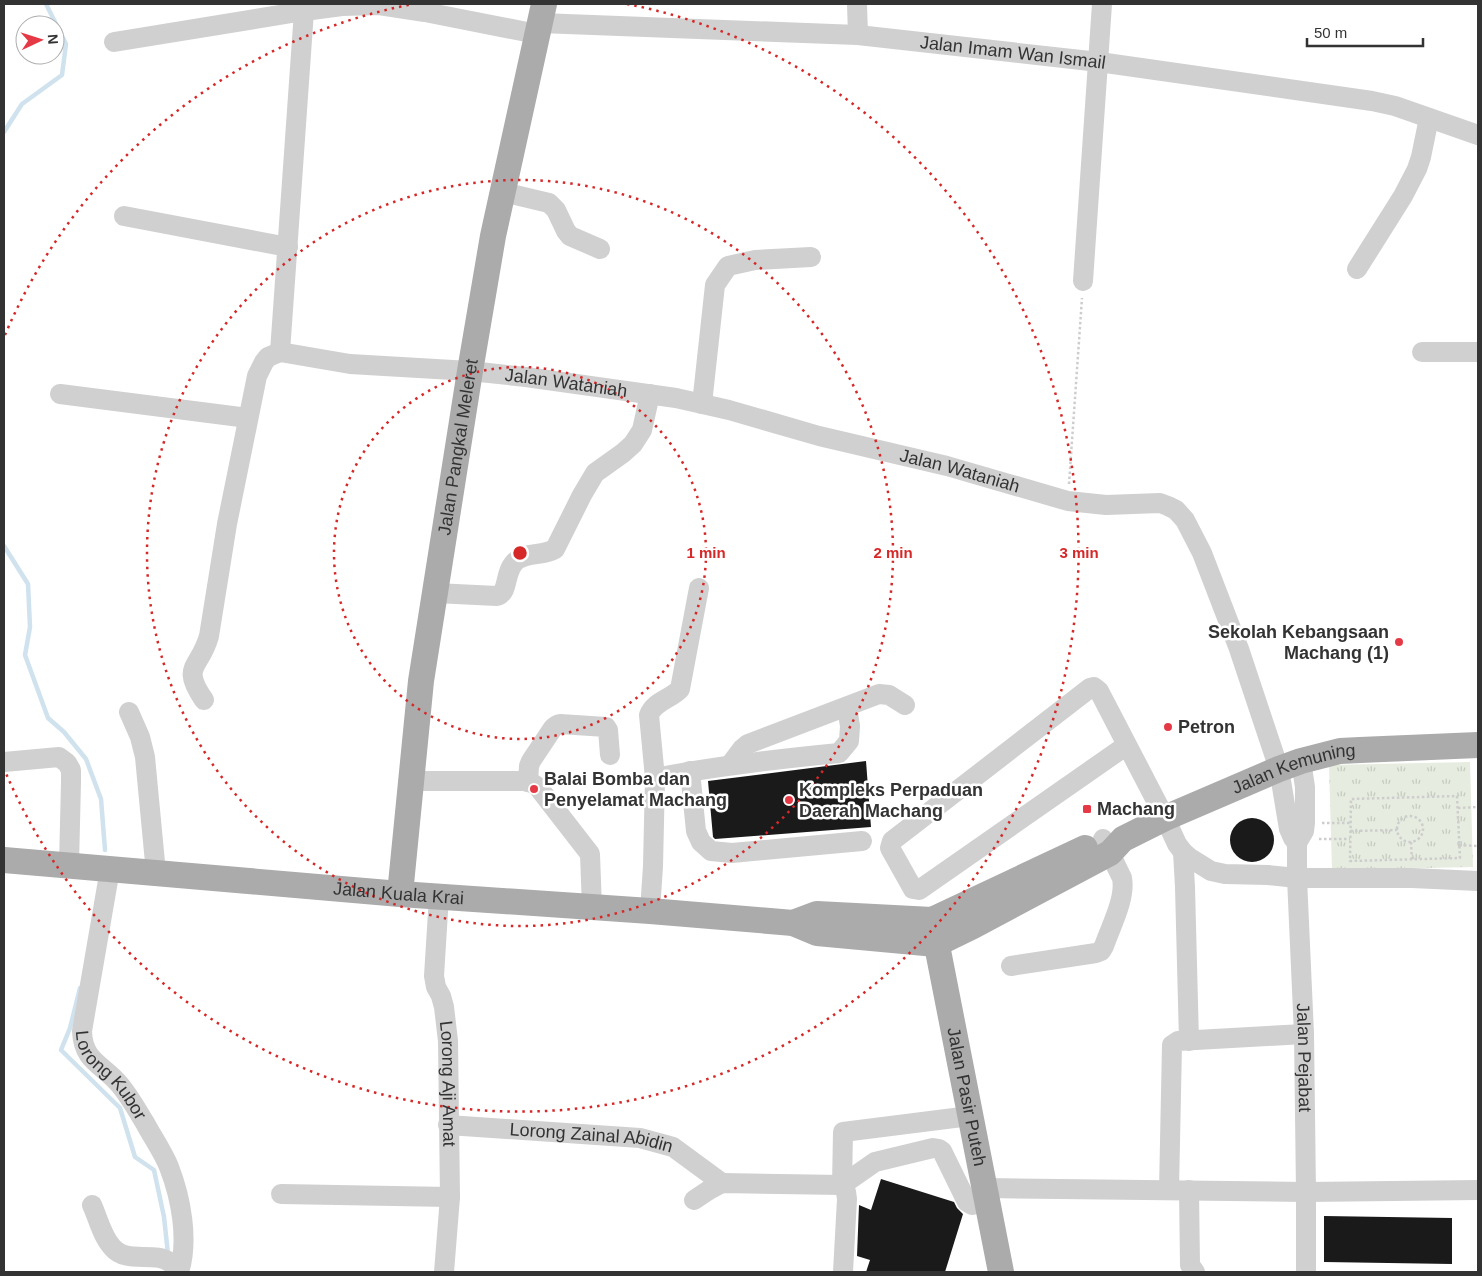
<svg xmlns="http://www.w3.org/2000/svg" width="1482" height="1276" font-family="Arial,sans-serif">
<defs>
<pattern id="park-tufts" width="24" height="20" patternUnits="userSpaceOnUse" patternTransform="scale(1.25)"><rect width="24" height="20" fill="#e6ecdf"/><path d="M3 7l-1-3M5 7V3M7 7l1-3M15 17l-1-3M17 17v-4M19 17l1-3" fill="none" stroke="#c6cbc0"/></pattern>
</defs>
<rect width="100%" height="100%" fill="#fff"/>
<!-- park -->
<path fill="url(#park-tufts)" d="M 1470,762 L 1473,867 L 1332,870 L 1329,765 Z"/>
<g fill="none" stroke-linecap="round" stroke-linejoin="round">
<!-- stream -->
<path stroke="#cfe2ee" stroke-width="4.5" d="M 4,132 L 22,104 L 62,75 L 66,44 L 46,4
M 4,546 L 28,584 L 30,627 L 25,655 L 48,718 L 64,732 L 86,759 L 101,799 L 105,850
M 80,988 L 70,1028 L 61,1050 L 120,1108 L 135,1157 L 154,1170 L 164,1217 L 168,1254"/>
</g>
<!-- building -->
<path fill="#1a1a1a" d="M 866,761 L 871,827 L 715,839 L 713,837 L 708,781 Z
M1230 840a22 22 0 1 1 44 0a22 22 0 1 1-44 0Z
M 881,1179 L 954,1202 L 957,1208 L 963,1214 L 945,1272 L 866,1272 L 870,1260 L 857,1256 L 859,1205 L 871,1210 Z
M 1324,1216 L 1452,1218 L 1452,1264 L 1324,1262 Z"/>
<g fill="none" stroke-linecap="round" stroke-linejoin="round">
<!-- path -->
<path stroke="#cdcdcd" stroke-width="2.5" stroke-dasharray="2.5 2.5" stroke-linecap="butt" d="M 1069,484 L 1082,298
M 1457,796 L 1460,858 L 1350,861 L 1351,799 Z
M 1458,808 L 1478,807
M1397 829a13 13 0 1 1 26 0a13 13 0 1 1-26 0Z
M 1322,823 L 1350,823
M 1350,831 L 1397,830
M 1319,839 L 1350,839
M 1411,842 L 1412,861
M 1459,845 L 1478,846"/>
<!-- minor -->
<g stroke="#d0d0d0" stroke-width="20">
<path d="M 857,4 L 858,35"/>
<path id="s1" d="M 540,23 L 858,35 L 1099,62 L 1372,101 L 1395,106 L 1478,135"/>
<path d="M 114,42 L 304,11 L 342,6 L 379,5 L 425,12 L 537,34"/>
<path d="M 503,192 L 549,203 L 556,210 L 566,231 L 570,236 L 600,249"/>
<path d="M 124,216 L 288,247"/>
<path d="M 1357,269 L 1403,196 L 1417,169 L 1421,157 L 1429,118"/>
<path d="M 1083,281 L 1102,4"/>
<path d="M 280,352 L 304,11"/>
<path d="M 1422,352 L 1478,352"/>
<path d="M 60,394 L 248,418"/>
<path d="M 702,404 L 715,285 L 728,266 L 755,260 L 811,257"/>
<path d="M 435,593 L 497,596 C 510,592 503,571 517,560 C 528,552 543,556 555,549 L 582,495 L 595,473 L 623,453 L 633,444 L 642,430 L 650,394"/>
<path id="s2" d="M 204,700 C 180,665 200,669 209,636 L 227,524 L 257,376 L 264,362 L 268,357 L 280,352 L 350,364 L 470,371 L 526,377 L 676,398 L 729,410 L 819,436 L 947,466 L 1068,501 L 1106,505 L 1160,503 L 1168,506 L 1176,510 L 1185,520 L 1202,553 L 1239,649 L 1279,769 L 1289,829 L 1293,838 L 1297,843"/>
<path d="M 129,712 L 140,737 L 145,757 L 156,873"/>
<path d="M 1127,745 L 919,890 L 913,889 L 890,848 L 892,841 L 1090,688 L 1094,687 L 1099,691 L 1165,818 L 1177,844 L 1183,852 L 1190,858 L 1211,871 L 1225,874 L 1268,875 L 1297,878 L 1412,878 L 1478,881"/>
<path id="s3" d="M 1301,761 L 1305,787 L 1305,823 L 1304,831 L 1297,843 L 1297,878 L 1304,1034 L 1306,1192 L 1306,1272"/>
<path d="M 4,762 L 59,757 L 67,763 L 71,770 L 71,782 L 69,865"/>
<path d="M 730,765 L 742,749 L 748,744 L 879,694 L 889,695 L 905,705"/>
<path d="M 690,771 L 696,831 L 701,842 L 711,851 L 732,853 L 862,841"/>
<path d="M 655,778 C 716,766 777,759 839,753 L 849,741 L 850,726 L 847,707"/>
<path d="M 411,781 L 524,781 L 532,783 L 538,787 L 590,854 L 592,908"/>
<path d="M 528,782 L 529,766 L 531,761 L 553,728 L 557,725 L 560,724 L 606,727 L 608,730 L 610,755"/>
<path d="M 1183,852 L 1185,887 L 1189,1041"/>
<path id="s4" d="M 110,869 L 82,1031 C 83,1062 103,1064 120,1085 C 130,1097 137,1110 145,1123 C 153,1138 163,1152 169,1167 C 181,1198 189,1240 179,1272"/>
<path id="s5" d="M 439,896 L 434,976 L 436,987 L 441,996 L 444,1007 L 448,1041 L 450,1197 L 444,1272"/>
<path d="M 650,911 L 653,866 L 655,778 L 649,715 C 654,701 671,699 680,689 L 699,588"/>
<path d="M 1011,966 L 1096,953 L 1101,951 L 1104,946 C 1111,926 1126,898 1122,878 L 1103,839"/>
<path id="s6" d="M 448,1125 L 640,1138 L 673,1147 L 722,1183"/>
<path d="M 984,1188 L 1306,1192 L 1478,1190"/>
<path d="M 1169,1190 L 1172,1045 L 1178,1041 L 1304,1034"/>
<path d="M 1189,1190 L 1190,1265 L 1195,1272"/>
<path d="M 281,1194 L 450,1197"/>
<path d="M 694,1200 L 709,1190 L 722,1183 L 842,1185 L 875,1162 L 933,1148 L 939,1149 L 942,1151 L 967,1202 L 972,1205 L 987,1202"/>
<path d="M 92,1205 C 98,1218 102,1236 112,1247 C 127,1265 154,1250 171,1263 C 174,1265 176,1269 179,1272"/>
<path d="M 843,1272 L 847,1199 L 846,1192 L 842,1185 L 843,1132 L 970,1116"/>
</g>
<!-- major -->
<g stroke="#ababab" stroke-width="26">
<path id="s7" d="M 4,860 L 400,894 L 650,911 L 793,923 L 817,933 L 936,944"/>
<path id="s8" d="M 400,894 L 421,681 L 470,371 L 493,236 L 544,4"/>
<path id="s9" d="M 932,920 L 1001,1272"/>
<path d="M 793,923 L 817,914 L 932,920 L 1085,848"/>
<path id="s10" d="M 936,944 L 973,926 L 1110,853 L 1123,839 L 1165,818 L 1279,769 L 1301,761 L 1340,751 L 1360,750 L 1478,745"/>
</g>
</g>
<!-- distance rings -->
<g fill="none" stroke="#d62828" stroke-width="2.5" stroke-dasharray="2.5 5">
<circle cx="520" cy="553" r="186"/>
<circle cx="520" cy="553" r="373"/>
<path d="M5 335A559 559 0 0 1 413 4M627 4A559 559 0 1 1 5 771"/>
</g>
<!-- markers -->
<g fill="#e63946" stroke="#fff" stroke-width="2">
<circle cx="1399" cy="642" r="5"/>
<circle cx="1168" cy="727" r="5"/>
<circle cx="534" cy="789" r="5"/>
<circle cx="789" cy="800" r="5"/>
<rect x="1082" y="804" width="10" height="10" rx="2.5"/>
</g>
<g text-anchor="middle" dominant-baseline="central" stroke-width="5" stroke-linejoin="round" paint-order="stroke">
<!-- street labels -->
<g font-size="18" fill="#333" stroke="#fff">
<text stroke="none"><textPath href="#s1" startOffset="474">Jalan Imam Wan Ismail</textPath></text>
<text stroke="none"><textPath href="#s2" startOffset="658">Jalan Wataniah</textPath></text>
<text stroke="none"><textPath href="#s8" startOffset="451">Jalan Pangkal Meleret</textPath></text>
<text stroke="none"><textPath href="#s2" startOffset="1062">Jalan Wataniah</textPath></text>
<text stroke="none"><textPath href="#s10" startOffset="401">Jalan Kemuning</textPath></text>
<text stroke="none"><textPath href="#s7" startOffset="396">Jalan Kuala Krai</textPath></text>
<text stroke="none"><textPath href="#s3" startOffset="299">Jalan Pejabat</textPath></text>
<text stroke="none"><textPath href="#s4" startOffset="218">Lorong Kubor</textPath></text>
<text stroke="none"><textPath href="#s5" startOffset="190">Lorong Aji Amat</textPath></text>
<text stroke="none"><textPath href="#s9" startOffset="180">Jalan Pasir Puteh</textPath></text>
<text stroke="none"><textPath href="#s6" startOffset="144">Lorong Zainal Abidin</textPath></text>
</g>
<!-- poi labels -->
<g font-size="18" font-weight="bold" fill="#333" stroke="#fff" text-anchor="start">
<text x="1389" y="632" text-anchor="end">Sekolah Kebangsaan<tspan x="1389" dy="21">Machang (1)</tspan></text>
<text x="1178" y="727">Petron</text>
<text x="544" y="779">Balai Bomba dan<tspan x="544" dy="21">Penyelamat Machang</tspan></text>
<text x="799" y="790">Kompleks Perpaduan<tspan x="799" dy="21">Daerah Machang</tspan></text>
<text x="1097" y="809">Machang</text>
</g>
</g>
<circle cx="520" cy="553" r="8" fill="#d62828" stroke="#fff" stroke-width="2.5"/>
<g font-size="15" text-anchor="middle" font-weight="bold" fill="#d62828" stroke="#fff" stroke-width="5" stroke-linejoin="round" paint-order="stroke">
<text x="706" y="558">1 min</text>
<text x="893" y="558">2 min</text>
<text x="1079" y="558">3 min</text>
</g>
<!-- border -->
<rect width="1482" height="1276" fill="none" stroke="#333333" stroke-width="10"/>
<!-- north arrow -->
<g transform="translate(40 40) rotate(86)"><circle r="24" fill="#ffffff" stroke="#adadad"/>
<path d="M0-4L9 19L0 12L-9 19Z" fill="#e63946"/>
<text y="-8" font-size="14" font-weight="bold" text-anchor="middle" fill="#333333">N</text>
</g>
<!-- scale -->
<path d="M1307 38v8h116v-8" fill="none" stroke="#333333" stroke-width="2.5"/>
<text x="1314" y="38" font-size="15" fill="#333333" stroke="#ffffff" stroke-width="4" paint-order="stroke">50 m</text>
</svg>
